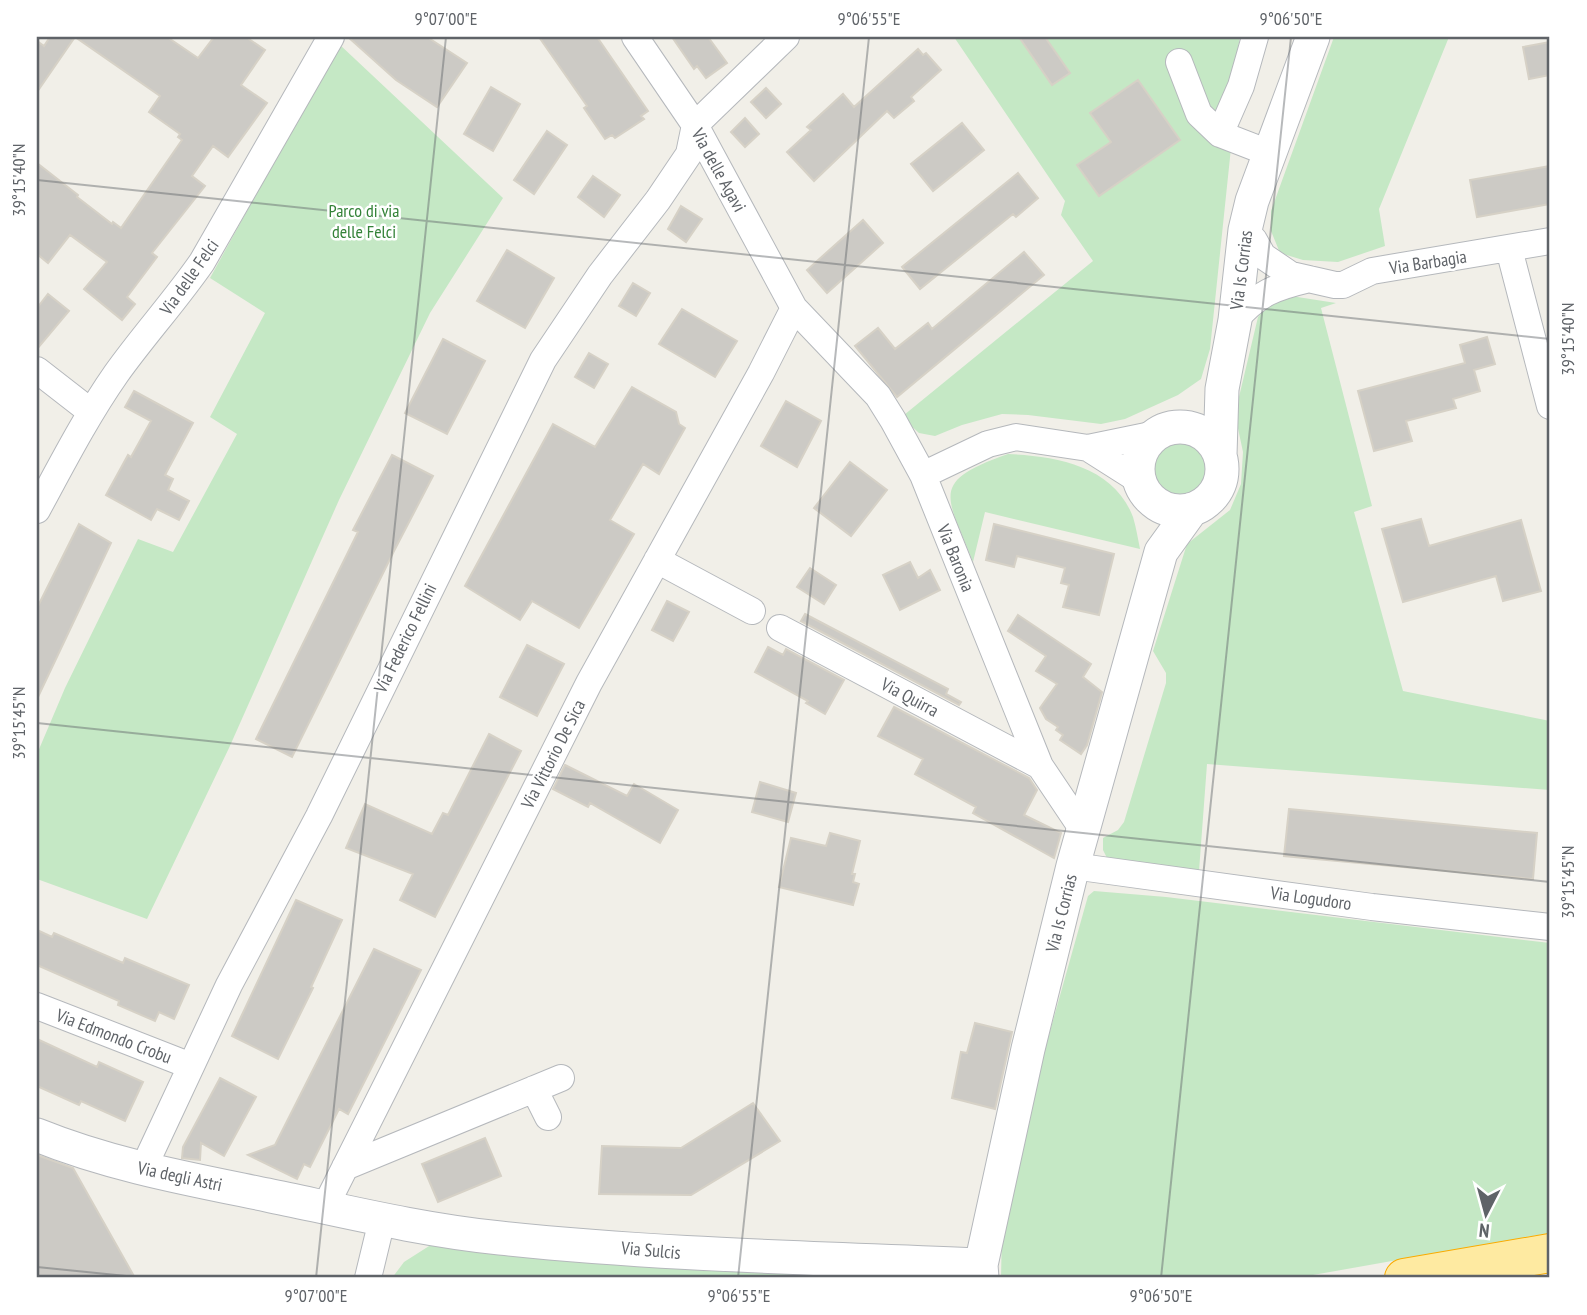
<svg xmlns="http://www.w3.org/2000/svg" width="1587" height="1315" font-family="'PT Sans Narrow',sans-serif">
<rect width="100%" height="100%" fill="#f1efe8"/>
<!-- green -->
<path fill="#c5e8c5" d="M 954,37 L 1240,37 L 1233,75 L 1231,148 L 1210,349 L 1201,379 L 1178,395 L 1125,419 L 1101,424 L 1028,415 L 1002,414 L 962,425 L 935,436 L 919,433 L 909,424 L 904,415 L 1093,261 L 1061,215 L 1065,201 Z
M 1334,37 L 1449,37 L 1379,209 L 1385,246 L 1338,262 L 1303,260 L 1280,253 L 1271,231 L 1271,211 Z
M 339,44 L 503,198 L 430,313 L 339,500 L 229,748 L 147,919 L 37,879 L 37,754 L 65,688 L 138,539 L 173,552 L 237,434 L 210,417 L 265,313 L 210,278 Z
M 1291,296 L 1336,303 L 1321,308 L 1372,506 L 1354,512 L 1403,691 L 1550,721 L 1550,790 L 1207,764 L 1199,871 L 1107,858 L 1103,850 L 1103,838 L 1118,830 L 1124,822 L 1166,683 L 1166,673 L 1153,651 L 1187,544 L 1230,510 L 1241,484 L 1243,452 L 1236,419 L 1239,397 L 1258,317 L 1270,303 Z
M1150 469a30 30 0 1 1 60 0a30 30 0 1 1-60 0Z
M 1008,454 C 1056,456 1114,466 1133,517 C 1136,527 1138,539 1140,549 L 985,512 L 973,562 C 947,495 928,482 1008,454 Z
M 1094,891 L 1166,897 L 1550,943 L 1550,1233 L 1296,1278 L 1001,1278 L 1002,1230 L 1025,1120 L 1088,896 Z
M 437,1241 L 956,1278 L 392,1278 L 404,1262 Z"/>
<!-- building -->
<path fill="#cccac5" stroke="#d6d1c6" stroke-width="2" d="M 50,37 L 167,37 L 198,58 L 214,37 L 246,37 L 265,50 L 241,85 L 267,103 L 228,157 L 213,146 L 192,176 L 205,186 L 152,253 L 157,257 L 127,297 L 135,304 L 122,320 L 84,289 L 107,262 L 70,235 L 48,263 L 37,254 L 37,163 L 78,195 L 77,197 L 112,224 L 113,222 L 121,228 L 182,140 L 178,137 L 180,134 L 149,112 L 160,96 L 75,37 L 37,92 L 37,41 L 44,46 Z
M 348,37 L 427,37 L 467,63 L 437,107 L 396,80 Z
M 539,37 L 597,37 L 648,111 L 641,116 L 644,119 L 615,138 L 612,135 L 605,139 L 584,108 L 587,106 Z
M 672,37 L 708,37 L 727,63 L 706,78 L 697,66 L 694,69 Z
M 1019,37 L 1045,37 L 1070,73 L 1052,85 Z
M 1550,42 L 1550,75 L 1529,79 L 1523,47 Z
M 918,49 L 923,55 L 926,53 L 941,70 L 911,97 L 914,101 L 894,118 L 887,111 L 814,181 L 787,152 L 811,130 L 807,127 L 843,94 L 854,107 Z
M 1138,80 L 1180,140 L 1099,196 L 1077,165 L 1111,142 L 1090,113 Z
M 491,87 L 520,104 L 493,151 L 464,134 Z
M 766,88 L 781,104 L 766,118 L 751,102 Z
M 745,118 L 759,134 L 745,147 L 731,132 Z
M 962,123 L 984,150 L 933,191 L 911,164 Z
M 547,131 L 567,145 L 534,194 L 514,180 Z
M 1550,166 L 1550,204 L 1477,217 L 1470,180 Z
M 1018,173 L 1038,198 L 1016,217 L 1013,214 L 920,289 L 902,267 Z
M 593,176 L 620,195 L 604,217 L 578,197 Z
M 681,206 L 702,219 L 686,242 L 668,229 Z
M 863,220 L 883,243 L 827,293 L 807,270 Z
M 507,250 L 554,278 L 525,328 L 477,301 Z
M 1024,252 L 1044,275 L 897,397 L 855,346 L 878,328 L 895,349 L 928,323 L 932,329 Z
M 633,283 L 650,293 L 636,316 L 619,306 Z
M 48,294 L 69,311 L 37,349 L 37,308 Z
M 682,309 L 737,341 L 715,377 L 659,344 Z
M 1487,337 L 1495,364 L 1474,370 L 1480,391 L 1453,399 L 1456,408 L 1406,421 L 1412,441 L 1374,451 L 1358,391 L 1465,363 L 1460,345 Z
M 443,339 L 485,361 L 447,434 L 405,413 Z
M 589,353 L 608,364 L 594,388 L 575,377 Z
M 632,387 L 676,412 L 679,424 L 685,428 L 659,474 L 643,464 L 610,520 L 634,534 L 579,628 L 532,601 L 520,620 L 465,586 L 553,424 L 595,447 Z
M 134,391 L 193,423 L 165,475 L 173,479 L 168,490 L 189,501 L 179,520 L 157,509 L 151,520 L 106,495 L 128,455 L 131,457 L 151,421 L 125,407 Z
M 786,401 L 821,421 L 797,467 L 761,446 Z
M 392,455 L 433,476 L 394,551 L 292,757 L 256,739 L 358,532 L 353,530 Z
M 850,462 L 887,490 L 851,536 L 814,508 Z
M 1421,519 L 1429,546 L 1521,520 L 1541,591 L 1503,601 L 1496,576 L 1403,602 L 1382,529 Z
M 79,524 L 111,543 L 37,699 L 37,608 Z
M 994,524 L 1114,554 L 1099,615 L 1063,607 L 1069,585 L 1061,583 L 1065,568 L 1017,556 L 1014,567 L 986,560 Z
M 910,562 L 918,578 L 930,570 L 940,590 L 900,610 L 883,575 Z
M 810,568 L 836,585 L 824,604 L 797,587 Z
M 667,601 L 689,612 L 673,641 L 652,630 Z
M 805,614 L 948,689 L 946,694 L 961,702 L 959,705 L 801,621 Z
M 1018,615 L 1091,664 L 1083,677 L 1102,692 L 1087,745 L 1081,754 L 1060,740 L 1063,735 L 1056,730 L 1058,727 L 1046,719 L 1040,708 L 1057,684 L 1036,671 L 1046,656 L 1008,631 Z
M 527,645 L 564,664 L 537,716 L 500,697 Z
M 768,647 L 783,655 L 786,649 L 844,680 L 825,714 L 806,703 L 808,701 L 755,672 Z
M 894,707 L 1029,778 L 1037,790 L 1024,815 L 1061,833 L 1054,858 L 973,813 L 976,807 L 915,774 L 923,759 L 878,736 Z
M 489,734 L 521,751 L 435,917 L 400,900 L 413,874 L 346,848 L 365,804 L 432,834 L 443,813 L 448,815 Z
M 565,765 L 627,796 L 634,784 L 678,810 L 660,843 L 590,803 L 588,807 L 553,789 Z
M 760,782 L 796,793 L 788,822 L 752,812 Z
M 1289,809 L 1537,833 L 1533,879 L 1284,856 Z
M 830,833 L 860,841 L 852,874 L 855,874 L 853,882 L 859,884 L 853,905 L 779,887 L 791,838 L 826,846 Z
M 296,900 L 342,920 L 311,987 L 313,988 L 278,1059 L 232,1036 Z
M 37,930 L 52,937 L 54,933 L 123,963 L 125,958 L 189,985 L 174,1019 L 159,1012 L 155,1021 L 118,1005 L 119,1001 L 37,965 Z
M 374,949 L 421,970 L 348,1114 L 339,1109 L 310,1167 L 304,1164 L 297,1179 L 248,1155 L 275,1145 Z
M 975,1023 L 1012,1032 L 995,1109 L 952,1098 L 961,1052 L 967,1053 Z
M 37,1039 L 97,1067 L 99,1062 L 143,1082 L 125,1121 L 81,1101 L 79,1105 L 37,1086 Z
M 220,1078 L 256,1097 L 224,1156 L 201,1143 L 200,1160 L 182,1158 L 183,1147 Z
M 753,1103 L 780,1141 L 691,1195 L 599,1194 L 602,1146 L 681,1148 Z
M 485,1138 L 501,1176 L 438,1202 L 422,1164 Z
M 37,1155 L 73,1168 L 135,1278 L 37,1278 Z"/>
<g fill="none" stroke-linecap="round" stroke-linejoin="round">
<defs>
<path id="minor" d="M 635,37 L 695,125 L 794,308 L 878,396 L 893,420 L 923,475 L 1040,766 L 1083,830
M 1179,62 L 1199,114 L 1220,134 L 1269,153
M 1220,134 L 1241,86 L 1255,37
M 1245,230 L 1254,240 L 1263,256 L 1291,275 L 1335,285 L 1343,285 L 1372,271 L 1550,241
M 1509,249 L 1550,406
M 1235,320 C 1258,293 1275,287 1309,279
M 37,370 L 91,412
M 1088,448 L 1140,481
M 923,475 L 988,444 L 1016,437 L 1088,448 L 1156,434
M 37,510 C 62,464 86,417 116,374 C 143,336 175,301 202,262 L 331,37
M 657,560 L 752,611
M 780,628 L 1040,766
M 1073,866 L 1372,907 L 1550,927
M 37,1006 L 191,1066
M 534,1089 L 548,1117
M 345,1167 L 561,1078
M 143,1169 L 229,985 L 319,816 L 543,360 L 600,275 L 658,200 L 689,154 L 695,125 L 786,37
M 325,1207 L 589,683 L 761,373 L 794,308
M 368,1278 L 382,1220"/>
<path id="tertiary" d="M1138 469a42 42 0 1 1 84 0a42 42 0 1 1-84 0Z
M 1220,455 L 1222,389 L 1235,320 L 1245,230 L 1252,201 L 1313,37
M 37,1135 C 111,1165 189,1179 267,1195 C 344,1211 421,1230 500,1238 C 659,1255 821,1258 981,1265
M 982,1278 L 981,1265 L 1028,1049 L 1073,866 L 1161,552 L 1192,509"/>
<path id="trunk" d="M 1404,1278 L 1550,1253"/>
</defs>
<!-- minor casing -->
<use href="#minor" stroke="#b5b8bc" stroke-width="28"/>
<!-- tertiary casing -->
<use href="#tertiary" stroke="#b5b8bc" stroke-width="35"/>
<!-- trunk casing -->
<use href="#trunk" stroke="#f9ab00" stroke-width="40"/>
<!-- minor -->
<use href="#minor" stroke="#fff" stroke-width="26"/>
<!-- tertiary -->
<use href="#tertiary" stroke="#fff" stroke-width="33"/>
<!-- trunk -->
<use href="#trunk" stroke="#feeaa1" stroke-width="38"/>
</g>
<!-- ticks -->
<path fill="none" stroke="#5f6368" stroke-width="2" stroke-opacity="0.45" d="M 37,180 L 1550,339M 37,723 L 1550,882M 37,1267 L 146,1278M 316,1278 L 446,37M 738,1278 L 869,37M 1161,1278 L 1291,37"/>
<g text-anchor="middle" dominant-baseline="central" stroke-width="5" stroke-linejoin="round" paint-order="stroke">
<!-- street labels -->
<g font-size="18" fill="#5f6368" stroke="#fff">
<text transform="translate(719 170) rotate(61)">Via delle Agavi</text>
<text transform="translate(1428 262) rotate(-9)">Via Barbagia</text>
<text transform="translate(1241 270) rotate(-83)">Via Is Corrias</text>
<text transform="translate(189 277) rotate(-55)">Via delle Felci</text>
<text transform="translate(956 558) rotate(68)">Via Baronia</text>
<text transform="translate(405 638) rotate(-64)">Via Federico Fellini</text>
<text transform="translate(910 697) rotate(28)">Via Quirra</text>
<text transform="translate(553 754) rotate(-63)">Via Vittorio De Sica</text>
<text transform="translate(1311 898) rotate(8)">Via Logudoro</text>
<text transform="translate(1061 913) rotate(-76)">Via Is Corrias</text>
<text transform="translate(114 1036) rotate(21)">Via Edmondo Crobu</text>
<text transform="translate(180 1176) rotate(12)">Via degli Astri</text>
<text transform="translate(651 1250) rotate(5)">Via Sulcis</text>
</g>
<!-- park labels -->
<g font-size="18" fill="#348238" stroke="#fff">
<text x="364" y="210">Parco di via<tspan x="364" dy="21">delle Felci</tspan></text>
</g>
</g>
<!-- border -->
<rect width="1587" height="1315" fill="none" stroke="#ffffff" stroke-width="77"/>
<!-- north arrow -->
<g transform="translate(1486 1214) rotate(186)" stroke="#ffffff" stroke-width="5" paint-order="stroke">
<path d="M0-5L12 26L0 18L-12 26Z" fill="#5f6368"/>
<text y="-10" font-size="19" font-weight="bold" text-anchor="middle" fill="#5f6368">N</text>
</g>
<rect x="38" y="38" width="1510" height="1238" fill="none" stroke="#5f6368" stroke-width="2.5"/>
<g font-size="18" text-anchor="middle" fill="#5f6368">
<text x="446" y="25">9°07'00"E</text>
<text x="869" y="25">9°06'55"E</text>
<text x="1291" y="25">9°06'50"E</text>
<text transform="translate(19 180) rotate(-90)" y="6">39°15'40"N</text>
<text transform="translate(1568 339) rotate(-90)" y="6">39°15'40"N</text>
<text transform="translate(19 723) rotate(-90)" y="6">39°15'45"N</text>
<text transform="translate(1568 882) rotate(-90)" y="6">39°15'45"N</text>
<text x="316" y="1302">9°07'00"E</text>
<text x="739" y="1302">9°06'55"E</text>
<text x="1161" y="1302">9°06'50"E</text>
</g>
</svg>
